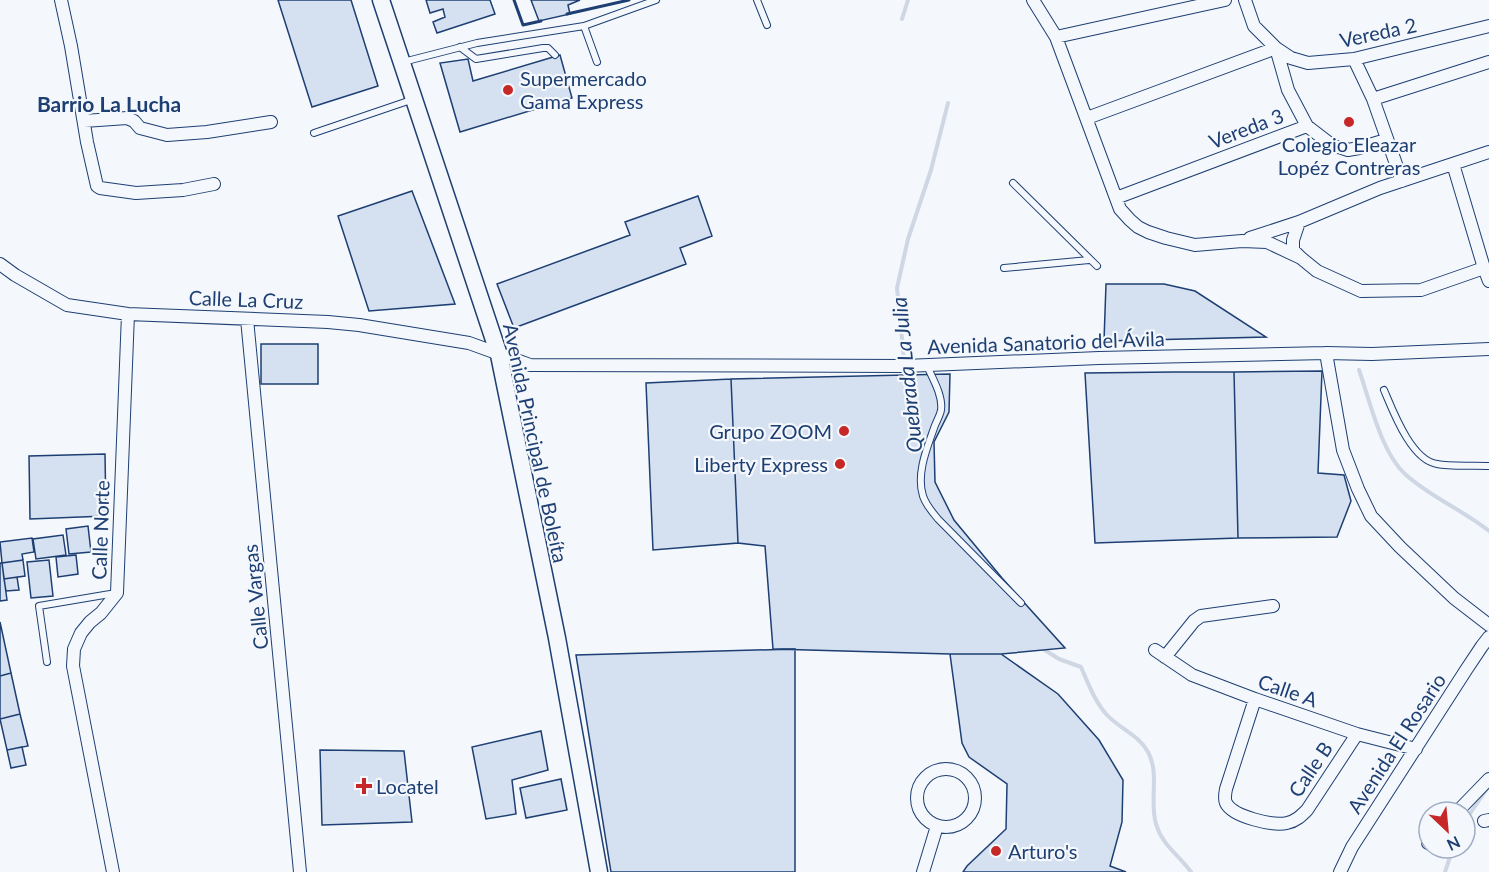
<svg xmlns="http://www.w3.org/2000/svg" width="1489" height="872" font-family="Lato,sans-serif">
<rect width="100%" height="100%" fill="#f4f7fb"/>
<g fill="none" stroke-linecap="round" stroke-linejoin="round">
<!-- stream -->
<path stroke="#cfd7e4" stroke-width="4" d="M 902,19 L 908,0
M 1359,370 C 1370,401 1381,452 1405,474 C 1430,497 1463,510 1489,531
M 906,380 L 897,288 L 908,239 L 931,170 L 948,103
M 1040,647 L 1059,659 L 1081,667 C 1088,683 1095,702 1107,715 C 1120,729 1139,735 1148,752 C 1160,774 1149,801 1156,824 C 1162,845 1179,855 1191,872
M 1465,821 L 1488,787
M 1445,872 L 1453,848"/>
</g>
<!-- building -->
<path fill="#d5e0f0" stroke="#1d3f73" stroke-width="1.5" d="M 278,0 L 351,0 L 378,86 L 312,107 Z
M 426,0 L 490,0 L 495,14 L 437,33 L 433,22 L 445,17 L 443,9 L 430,13 Z
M 531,0 L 580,0 L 568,5 L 570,14 L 539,21 Z
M 560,55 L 572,98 L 460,132 L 440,63 L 468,59 L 473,81 Z
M 412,191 L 455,304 L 369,311 L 338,216 Z
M 698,196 L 712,236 L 680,248 L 686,264 L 514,328 L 497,284 L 630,235 L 625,222 Z
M 1106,284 L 1164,284 L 1195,291 L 1266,337 L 1104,341 Z
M 261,344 L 318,344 L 318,384 L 261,384 Z
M 1322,371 L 1318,473 L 1344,475 L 1351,501 L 1337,537 L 1238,538 L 1234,372 Z
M 1174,372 L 1234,372 L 1238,538 L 1095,543 L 1085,373 Z
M 950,374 L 949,412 L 934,442 L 935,482 L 954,520 L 1002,578 L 1065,648 L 1001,654 L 950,654 L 773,649 L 765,546 L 738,543 L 731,379 Z
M 731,379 L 738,543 L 653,550 L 646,383 Z
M 105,454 L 106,516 L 30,519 L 29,456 Z
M 88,526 L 91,552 L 69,554 L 66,529 Z
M 63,535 L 66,555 L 36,559 L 33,539 Z
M 32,538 L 34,552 L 22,554 L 23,560 L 2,563 L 0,542 Z
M 76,555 L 78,574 L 58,577 L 56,557 Z
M 23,560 L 25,576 L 4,579 L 2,563 Z
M 49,560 L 53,596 L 31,598 L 27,562 Z
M 0,563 L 2,563 L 7,600 L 0,601 Z
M 17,577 L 19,590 L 6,591 L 4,579 Z
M 0,622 L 11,673 L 0,676 Z
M 795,649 L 795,872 L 611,872 L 576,655 Z
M 950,654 L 1001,654 L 1058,694 L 1099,740 L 1123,780 L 1122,822 L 1110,866 L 1126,872 L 963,872 L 967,866 L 1006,829 L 1007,784 L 969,757 L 962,743 Z
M 11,673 L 20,714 L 0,719 L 0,676 Z
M 20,714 L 28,746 L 7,750 L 0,719 Z
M 541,731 L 548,770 L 512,780 L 516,814 L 486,819 L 472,747 Z
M 22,747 L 26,765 L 11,768 L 7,750 Z
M 320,750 L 404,751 L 412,822 L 322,825 Z
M 561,779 L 567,810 L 526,818 L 520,788 Z"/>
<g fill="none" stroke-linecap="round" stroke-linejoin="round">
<defs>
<path id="lane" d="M 757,0 L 767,25
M 584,26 L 597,62
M 460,47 L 476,59 L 543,48 L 548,48 L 555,55
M 403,62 L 477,43 L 584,26 L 656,0
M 314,133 L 414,99
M 1013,183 L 1097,266
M 1004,268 L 1089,260
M 927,366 C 933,379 943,396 941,410 C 940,416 936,422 934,428 C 927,448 916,474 923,496 C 926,505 932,512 938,519 L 1021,603
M 1384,390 C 1393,411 1411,460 1437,464 C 1451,467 1474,465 1489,466
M 47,662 L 39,606 L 116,593"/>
<path id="street" d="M 61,0 L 71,46 L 87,142 L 97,186 L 100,188 L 136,193 L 183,190 L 214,184
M 1033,0 L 1056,37 L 1120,209 L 1130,220 L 1138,227 L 1148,232 L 1166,238 L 1195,245 L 1242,241 L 1267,242 L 1301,258
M 1245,0 L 1254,26 L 1276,48 L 1288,90 L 1307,126 L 1333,146 L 1342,148 L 1348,150 L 1359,148 L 1386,140
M 1056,37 L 1225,0
M 1354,59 L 1373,99 L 1402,181
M 1373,99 L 1489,62
M 1087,118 L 1276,48 L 1291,58 L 1308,63 L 1354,59 L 1489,26
M 84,121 L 127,118 L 134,121 L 140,128 L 167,135 L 207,132 L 271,122
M 1453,164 L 1484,268 L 1489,281
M 1116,198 L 1307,126
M 1299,222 L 1293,240 L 1293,250 L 1301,258 L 1317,271 L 1361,291 L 1421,290 L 1484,268
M 1250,238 L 1299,222 L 1380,188 L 1489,152
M 0,264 L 15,275 L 67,305 L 128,314 L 328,322 L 359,325 L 469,343 L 530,365 L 905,366 L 1099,358 L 1326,353 L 1372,354 L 1489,349
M 247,319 L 300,872
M 1326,353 L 1343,450 L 1358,489 L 1371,516 L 1400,547 L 1454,598 L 1489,625
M 1155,650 L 1192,675 L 1255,699 L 1357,734 L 1416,749
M 1165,657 L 1194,621 L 1201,616 L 1273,606
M 1255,699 L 1226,789 C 1225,794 1224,799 1226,803 C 1233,817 1273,826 1287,823 C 1296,821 1301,816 1307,810 L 1357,734
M917 798a29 29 0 1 1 58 0a29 29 0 1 1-58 0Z
M 1457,812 L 1489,779
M 1484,821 L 1489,820
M 1428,843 L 1429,843
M 113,872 L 73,666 L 74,649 L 81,633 L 90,622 L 101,613 L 117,593 L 128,314
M 923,872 L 937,826
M 1340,872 L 1352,847 L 1466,670 L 1482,646 L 1489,637"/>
<path id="secondary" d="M 381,0 L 499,355 L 557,638 L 599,872"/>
</defs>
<!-- lane casing -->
<use href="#lane" stroke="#1d3f73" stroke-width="8"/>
<!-- street casing -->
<use href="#street" stroke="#1d3f73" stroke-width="14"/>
<!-- secondary casing -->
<use href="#secondary" stroke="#1d3f73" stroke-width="19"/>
<!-- lane -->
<use href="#lane" stroke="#f4f7fb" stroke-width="6"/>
<!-- street -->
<use href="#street" stroke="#f4f7fb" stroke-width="12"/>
<!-- secondary -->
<use href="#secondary" stroke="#f4f7fb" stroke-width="16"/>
<!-- wall -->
<path stroke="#1d3f73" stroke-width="3" d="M 514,0 L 523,25 L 541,21
M 567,14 L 629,0"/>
</g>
<!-- markers -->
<g fill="#c62828" stroke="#f4f7fb" stroke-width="2">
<circle cx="508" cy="90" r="6"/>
<circle cx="1349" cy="122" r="6"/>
<circle cx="844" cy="431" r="6"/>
<circle cx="840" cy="464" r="6"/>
<path d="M361 777h6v6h6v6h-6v6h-6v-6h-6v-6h6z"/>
<circle cx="996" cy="851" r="6"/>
</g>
<g text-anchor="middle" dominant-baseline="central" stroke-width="4.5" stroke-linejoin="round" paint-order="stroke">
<!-- street labels -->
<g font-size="20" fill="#1d3f73" stroke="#f4f7fb">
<text transform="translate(1378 32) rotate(-12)">Vereda 2</text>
<text transform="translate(1246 128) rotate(-21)">Vereda 3</text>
<text transform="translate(246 299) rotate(2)">Calle La Cruz</text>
<text transform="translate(1046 342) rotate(-2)">Avenida Sanatorio del Ávila</text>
<text transform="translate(536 443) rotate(78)">Avenida Principal de Boleíta</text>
<text transform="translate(100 530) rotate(-88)">Calle Norte</text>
<text transform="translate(255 597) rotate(-96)">Calle Vargas</text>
<text transform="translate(1288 690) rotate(19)">Calle A</text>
<text transform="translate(1396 743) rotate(-57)">Avenida El Rosario</text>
<text transform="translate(1310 769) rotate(-56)">Calle B</text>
</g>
<!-- poi labels -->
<g font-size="20" fill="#1d3f73" stroke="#f4f7fb" text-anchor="start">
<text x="520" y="78">Supermercado<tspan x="520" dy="23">Gama Express</tspan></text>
<text x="1349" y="144" text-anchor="middle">Colegio Eleazar<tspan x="1349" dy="23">Lopéz Contreras</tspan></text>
<text x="832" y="431" text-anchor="end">Grupo ZOOM</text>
<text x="828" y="464" text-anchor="end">Liberty Express</text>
<text x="376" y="786">Locatel</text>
<text x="1008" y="851">Arturo's</text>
</g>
<!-- neighbourhood labels -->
<g font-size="21" font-weight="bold" fill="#1d3f73" stroke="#f4f7fb">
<text x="109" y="103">Barrio La Lucha</text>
</g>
<!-- water labels -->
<g font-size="21" font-style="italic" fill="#1d3f73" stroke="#f4f7fb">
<text transform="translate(906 375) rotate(-96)">Quebrada La Julia</text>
</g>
</g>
<!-- north arrow -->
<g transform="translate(1447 830) rotate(154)"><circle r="28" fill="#f4f7fb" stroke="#9eadc5" stroke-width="1.5"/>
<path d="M0-4.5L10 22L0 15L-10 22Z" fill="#c62828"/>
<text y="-9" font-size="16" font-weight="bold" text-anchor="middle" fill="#1d3f73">N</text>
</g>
</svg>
